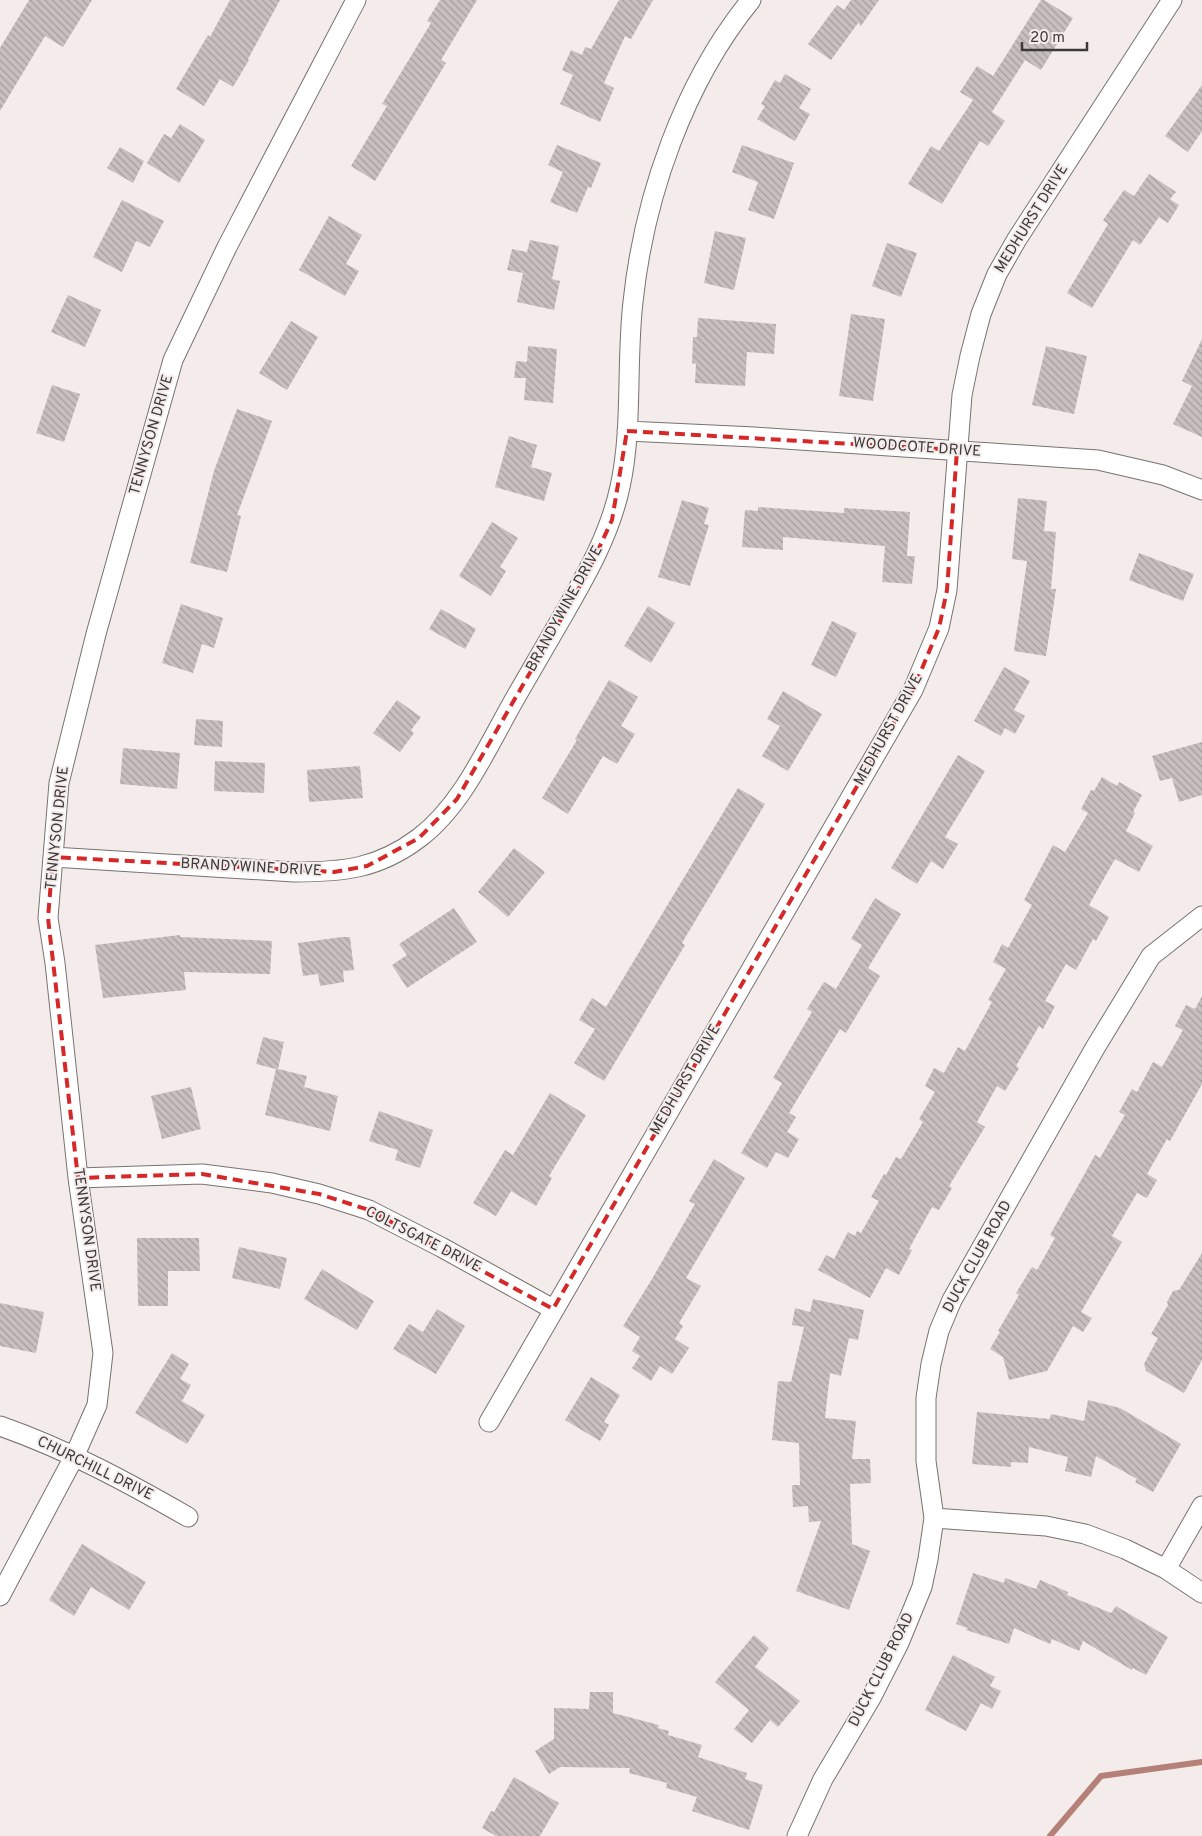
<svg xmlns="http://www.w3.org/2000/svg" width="1202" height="1836" font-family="Overpass,sans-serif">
<defs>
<pattern id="building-back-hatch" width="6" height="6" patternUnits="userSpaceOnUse" patternTransform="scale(1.25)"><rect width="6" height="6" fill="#c7c0bf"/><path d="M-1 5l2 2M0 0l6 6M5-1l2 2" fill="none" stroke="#a39d9c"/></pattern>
</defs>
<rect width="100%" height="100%" fill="#f3eceb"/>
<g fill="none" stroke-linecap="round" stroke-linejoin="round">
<!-- stream -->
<path stroke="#b48078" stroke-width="6" d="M 1050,1836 L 1101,1776 L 1202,1762"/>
</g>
<!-- building -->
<path fill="url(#building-back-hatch)" d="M 29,0 L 92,0 L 63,47 L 45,36 L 0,111 L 0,48 Z
M 230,0 L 280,0 L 248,59 L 249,60 L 233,87 L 220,79 L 204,106 L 176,89 L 208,35 L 210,37 Z
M 440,0 L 477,0 L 441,60 L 446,63 L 375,181 L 351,166 L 387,106 L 382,104 L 431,23 L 427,21 Z
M 619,0 L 653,0 L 631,39 L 625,36 L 604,83 L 614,88 L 600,122 L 560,104 L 573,75 L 562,70 L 571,50 L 582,55 L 585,47 L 591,49 Z
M 851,0 L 879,0 L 861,26 L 858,23 L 831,60 L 808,44 L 837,5 L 844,10 Z
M 1041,0 L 1044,0 L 1073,18 L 1041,70 L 1025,60 L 992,112 L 1005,121 L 988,146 L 980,141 L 942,204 L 908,184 L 931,146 L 939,151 L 973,100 L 960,92 L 977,66 L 993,76 Z
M 785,74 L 811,89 L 799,108 L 810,114 L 795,141 L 757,119 L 765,106 L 761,104 L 775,80 L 780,83 Z
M 1202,85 L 1202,131 L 1188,152 L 1165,136 Z
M 180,124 L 205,140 L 179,183 L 147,163 L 164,134 L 171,138 Z
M 557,145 L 601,163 L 591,188 L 588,187 L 577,213 L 550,202 L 563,172 L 548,165 Z
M 742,145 L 794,163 L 774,219 L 748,210 L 758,182 L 732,172 Z
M 120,147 L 144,161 L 133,183 L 107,168 Z
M 1149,174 L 1176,192 L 1170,199 L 1179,205 L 1168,223 L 1159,217 L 1140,245 L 1133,240 L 1092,308 L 1067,293 L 1108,224 L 1103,220 L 1124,190 L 1134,196 Z
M 122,200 L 164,221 L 150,247 L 136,241 L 122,272 L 93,257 Z
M 329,216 L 362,235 L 346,264 L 359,271 L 345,296 L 299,270 Z
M 715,231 L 746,238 L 734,290 L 704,283 Z
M 530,240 L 559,246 L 552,279 L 560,281 L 554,310 L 517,302 L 523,273 L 507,270 L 512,249 L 527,252 Z
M 887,243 L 917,253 L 901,297 L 872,286 Z
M 68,295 L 101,310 L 85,347 L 51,332 Z
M 851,314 L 885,319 L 873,401 L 839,396 Z
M 698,318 L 776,324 L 774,354 L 747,352 L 745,386 L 695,383 L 696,364 L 692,363 L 693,337 L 697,337 Z
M 291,321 L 318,337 L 287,390 L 259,373 Z
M 1202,339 L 1202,437 L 1173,424 L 1192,386 L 1182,381 Z
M 528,346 L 557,349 L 553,403 L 524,400 L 526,378 L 514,378 L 516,361 L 527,362 Z
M 1046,346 L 1087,356 L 1074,414 L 1032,405 Z
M 52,385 L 80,394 L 64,442 L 36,433 Z
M 237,409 L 272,421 L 237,515 L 241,516 L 227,572 L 190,563 L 214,471 Z
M 509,436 L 537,445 L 531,467 L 552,473 L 544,501 L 495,487 Z
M 1018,498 L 1047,501 L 1044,531 L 1056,532 L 1051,589 L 1056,589 L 1046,656 L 1014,651 L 1027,561 L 1012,559 Z
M 682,500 L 709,508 L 704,524 L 709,525 L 690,586 L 658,577 Z
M 758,507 L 844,513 L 844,508 L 910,512 L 907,556 L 915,556 L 912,584 L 882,582 L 885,546 L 783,537 L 783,550 L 742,547 L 745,510 L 758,511 Z
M 492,522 L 518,538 L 500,567 L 506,571 L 491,596 L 459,576 Z
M 1139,553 L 1194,574 L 1183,601 L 1129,580 Z
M 181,604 L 223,618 L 214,648 L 202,644 L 193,673 L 162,663 Z
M 648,606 L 675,623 L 651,663 L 624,646 Z
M 441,609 L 476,629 L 465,649 L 429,629 Z
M 832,621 L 857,633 L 836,677 L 811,665 Z
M 1004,667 L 1030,681 L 1014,710 L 1025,716 L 1015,734 L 1005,728 L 1001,736 L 974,721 Z
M 609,680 L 638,697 L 621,726 L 635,734 L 617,764 L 603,756 L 568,814 L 542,798 L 577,740 L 575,739 Z
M 783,691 L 822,714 L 788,771 L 762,756 L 780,726 L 767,719 Z
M 397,700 L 421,717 L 411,730 L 414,733 L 400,752 L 373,733 Z
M 196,719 L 223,721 L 222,747 L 194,745 Z
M 1202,742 L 1202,795 L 1179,802 L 1172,778 L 1160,781 L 1152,756 Z
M 123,748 L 180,753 L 177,789 L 120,784 Z
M 958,755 L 985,771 L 945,837 L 958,844 L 943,869 L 931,861 L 917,884 L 891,868 Z
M 215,761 L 265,763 L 264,793 L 214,791 Z
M 360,766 L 363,798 L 309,802 L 307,770 Z
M 1102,777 L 1117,786 L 1119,782 L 1142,795 L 1133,812 L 1135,813 L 1126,831 L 1153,846 L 1139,872 L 1115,859 L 1089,905 L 1109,917 L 1096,941 L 1093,939 L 1076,970 L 1066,964 L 1045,1001 L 1055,1006 L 1043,1029 L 1039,1026 L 1016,1066 L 1019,1068 L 1005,1091 L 997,1086 L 977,1122 L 985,1127 L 949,1186 L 952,1188 L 939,1210 L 932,1207 L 909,1249 L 912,1250 L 899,1275 L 886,1268 L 870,1298 L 818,1270 L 826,1255 L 834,1259 L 848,1232 L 855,1236 L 857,1231 L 861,1233 L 879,1201 L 871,1197 L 884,1174 L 886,1175 L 896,1157 L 901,1159 L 923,1122 L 919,1119 L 935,1092 L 925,1086 L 934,1068 L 944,1073 L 958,1047 L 965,1051 L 992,1002 L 988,1000 L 1006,969 L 993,962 L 1002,944 L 1008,948 L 1032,905 L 1024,900 L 1053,845 L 1065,852 L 1088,813 L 1081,809 L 1091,790 L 1094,791 Z
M 738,788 L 765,804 L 682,943 L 685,945 L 604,1081 L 574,1063 L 595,1029 L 579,1020 L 592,998 L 606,1007 Z
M 514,848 L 545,872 L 508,917 L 478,892 Z
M 875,898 L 901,914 L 868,968 L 880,976 L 846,1033 L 840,1029 L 789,1113 L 796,1117 L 787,1132 L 799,1139 L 788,1158 L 776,1152 L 767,1168 L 741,1153 L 782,1083 L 773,1078 L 812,1012 L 807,1009 L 824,982 L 836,989 L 862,945 L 851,939 Z
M 454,908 L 477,942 L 407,988 L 392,965 L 407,955 L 399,944 Z
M 180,935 L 180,937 L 272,941 L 270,974 L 184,972 L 186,990 L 103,998 L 95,945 Z
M 342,937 L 350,937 L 354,970 L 343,971 L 344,982 L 320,986 L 318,974 L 303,976 L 298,943 Z
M 1202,996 L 1202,1084 L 1170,1141 L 1167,1139 L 1147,1174 L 1157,1180 L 1147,1198 L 1137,1193 L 1112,1236 L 1122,1242 L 1081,1312 L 1092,1318 L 1083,1332 L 1073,1326 L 1047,1371 L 1009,1380 L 1003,1357 L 990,1349 L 1000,1332 L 998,1331 L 1019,1295 L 1016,1293 L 1032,1267 L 1037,1270 L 1055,1238 L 1050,1235 L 1084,1175 L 1095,1155 L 1100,1158 L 1125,1115 L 1119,1112 L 1132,1089 L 1137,1092 L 1153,1062 L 1162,1067 L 1183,1030 L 1175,1026 L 1186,1005 L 1195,1009 Z
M 263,1037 L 284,1042 L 278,1069 L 307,1076 L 304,1087 L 338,1096 L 330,1131 L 265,1115 L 276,1069 L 256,1064 Z
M 191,1087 L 201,1129 L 162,1139 L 151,1096 Z
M 550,1093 L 586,1115 L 549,1176 L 552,1178 L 536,1206 L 511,1191 L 496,1216 L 473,1203 L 505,1150 L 513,1155 Z
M 379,1111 L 433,1130 L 420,1168 L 395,1160 L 398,1150 L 369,1141 Z
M 714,1159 L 745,1178 L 686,1278 L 701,1286 L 679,1323 L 683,1326 L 675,1339 L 689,1348 L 672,1374 L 660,1366 L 651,1381 L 632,1368 L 640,1356 L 632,1351 L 640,1337 L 623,1326 L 652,1279 L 695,1204 L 689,1201 Z
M 137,1238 L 199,1238 L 200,1271 L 168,1271 L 168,1306 L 138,1306 Z
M 239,1247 L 287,1258 L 280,1289 L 232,1278 Z
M 1202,1253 L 1202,1360 L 1184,1393 L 1146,1371 L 1144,1364 L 1158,1338 L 1151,1334 L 1168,1305 L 1167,1302 L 1173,1291 L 1179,1290 Z
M 322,1269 L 374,1301 L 357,1330 L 304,1299 Z
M 813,1299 L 864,1310 L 858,1340 L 849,1338 L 841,1376 L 830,1373 L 825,1418 L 856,1421 L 852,1459 L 870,1459 L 871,1483 L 850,1484 L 852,1544 L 870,1551 L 849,1610 L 796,1591 L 821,1521 L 809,1522 L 808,1506 L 793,1507 L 792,1485 L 800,1485 L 799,1443 L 772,1440 L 778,1381 L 791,1382 L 804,1327 L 792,1325 L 795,1308 L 810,1312 Z
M 0,1303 L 44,1312 L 36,1353 L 0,1346 Z
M 437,1309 L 465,1326 L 436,1374 L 393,1349 L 409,1324 L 423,1332 Z
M 172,1353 L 189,1364 L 180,1379 L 191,1385 L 182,1401 L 205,1415 L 187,1444 L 135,1413 Z
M 591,1377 L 620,1395 L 604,1422 L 609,1425 L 600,1441 L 565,1420 Z
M 1088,1400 L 1120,1408 L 1181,1444 L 1153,1492 L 1135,1482 L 1137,1479 L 1096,1456 L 1091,1477 L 1065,1471 L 1068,1457 L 1029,1447 L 1028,1463 L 1011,1462 L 1011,1467 L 972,1464 L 977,1412 L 1050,1419 L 1051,1414 L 1084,1421 Z
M 82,1544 L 146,1582 L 129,1610 L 91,1587 L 74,1616 L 49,1600 Z
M 973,1573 L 1004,1583 L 1005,1578 L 1036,1589 L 1040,1580 L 1068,1592 L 1067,1595 L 1111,1613 L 1116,1606 L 1168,1637 L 1146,1675 L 1133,1668 L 1132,1670 L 1083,1641 L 1079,1651 L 1052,1639 L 1050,1644 L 1014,1628 L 1009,1644 L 966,1630 L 968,1628 L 956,1624 Z
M 754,1635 L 769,1648 L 755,1667 L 800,1701 L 778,1727 L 770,1720 L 752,1743 L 734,1729 L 749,1710 L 715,1682 Z
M 953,1655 L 995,1677 L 990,1686 L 1001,1691 L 992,1709 L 981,1703 L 966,1731 L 925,1710 Z
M 590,1692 L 613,1692 L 613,1713 L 659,1725 L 658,1728 L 669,1731 L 668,1735 L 702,1745 L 698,1757 L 747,1773 L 745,1779 L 763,1785 L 749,1830 L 692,1811 L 697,1797 L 666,1788 L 667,1783 L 629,1773 L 630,1768 L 560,1767 L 549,1774 L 535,1751 L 554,1739 L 554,1708 L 589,1709 Z
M 514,1777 L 559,1803 L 540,1836 L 496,1836 L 482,1828 L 491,1811 L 494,1812 Z"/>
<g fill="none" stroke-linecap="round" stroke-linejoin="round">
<defs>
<path id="street" d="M 627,431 L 754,437 L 1098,460 L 1163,475 L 1202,490
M 53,857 L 294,872 C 343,872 378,869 419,838 C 464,804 489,743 517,695 C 533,667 549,640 565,612 C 588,572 610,533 620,487 C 633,428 626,362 633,302 C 644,197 684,82 751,0
M 78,1178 L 202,1174 L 272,1183 L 319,1194 L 369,1210 L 441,1247 L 553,1309
M 489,1422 L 913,690 L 939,628 L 947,590 L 962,395 L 970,356 L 981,314 L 997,274 L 1017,239 L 1172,0
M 0,1426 C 66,1449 127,1482 188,1517
M 934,1518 L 1046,1526 L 1085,1534 L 1125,1549 L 1166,1569 L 1202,1593
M 1166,1569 L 1202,1506
M 0,1596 L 74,1457 L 97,1405 L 103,1353 L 78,1178 L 55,963 L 48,918 L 59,783 L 96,634 L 173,360 L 227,247 L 356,0
M 797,1836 L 823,1779 L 871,1698 L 899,1643 L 922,1587 L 928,1559 L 934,1518 L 926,1461 L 926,1398 L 931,1364 L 939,1331 L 952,1300 L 1095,1048 L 1151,956 L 1202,916"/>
</defs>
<!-- street casing -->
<use href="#street" stroke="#787271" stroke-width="21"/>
<!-- street -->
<use href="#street" stroke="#fff" stroke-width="19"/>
</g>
<!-- marked area -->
<path fill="none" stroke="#d62828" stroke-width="4" stroke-dasharray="10 6" stroke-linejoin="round" d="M 627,431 L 957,450 L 947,590 L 939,628 L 913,690 L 553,1309 L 369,1210 L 319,1194 L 202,1174 L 78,1178 L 48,918 L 53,857 L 334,872 L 367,866 L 419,838 L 457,799 L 587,574 L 612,520 Z"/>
<g text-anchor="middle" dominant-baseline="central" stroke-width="4" stroke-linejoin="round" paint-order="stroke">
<!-- street labels -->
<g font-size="15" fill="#3d3a39" stroke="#f3eceb">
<text transform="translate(1032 219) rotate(-58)">MEDHURST DRIVE</text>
<text transform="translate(152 435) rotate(-74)">TENNYSON DRIVE</text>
<text transform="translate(917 448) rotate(4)">WOODCOTE DRIVE</text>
<text transform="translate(565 609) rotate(-61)">BRANDYWINE DRIVE</text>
<text transform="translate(889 730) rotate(-61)">MEDHURST DRIVE</text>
<text transform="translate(58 828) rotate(-84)">TENNYSON DRIVE</text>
<text transform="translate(251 868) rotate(3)">BRANDYWINE DRIVE</text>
<text transform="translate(686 1080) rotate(-60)">MEDHURST DRIVE</text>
<text transform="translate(86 1230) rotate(82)">TENNYSON DRIVE</text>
<text transform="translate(423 1240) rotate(27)">COLTSGATE DRIVE</text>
<text transform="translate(978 1257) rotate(-61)">DUCK CLUB ROAD</text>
<text transform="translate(95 1469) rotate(26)">CHURCHILL DRIVE</text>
<text transform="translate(882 1670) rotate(-63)">DUCK CLUB ROAD</text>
</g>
</g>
<!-- scale -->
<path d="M1022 42v8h65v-8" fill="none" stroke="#3d3a39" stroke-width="2.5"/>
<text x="1030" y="42" font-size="15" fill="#3d3a39" stroke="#f3eceb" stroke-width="4" paint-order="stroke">20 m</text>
</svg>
